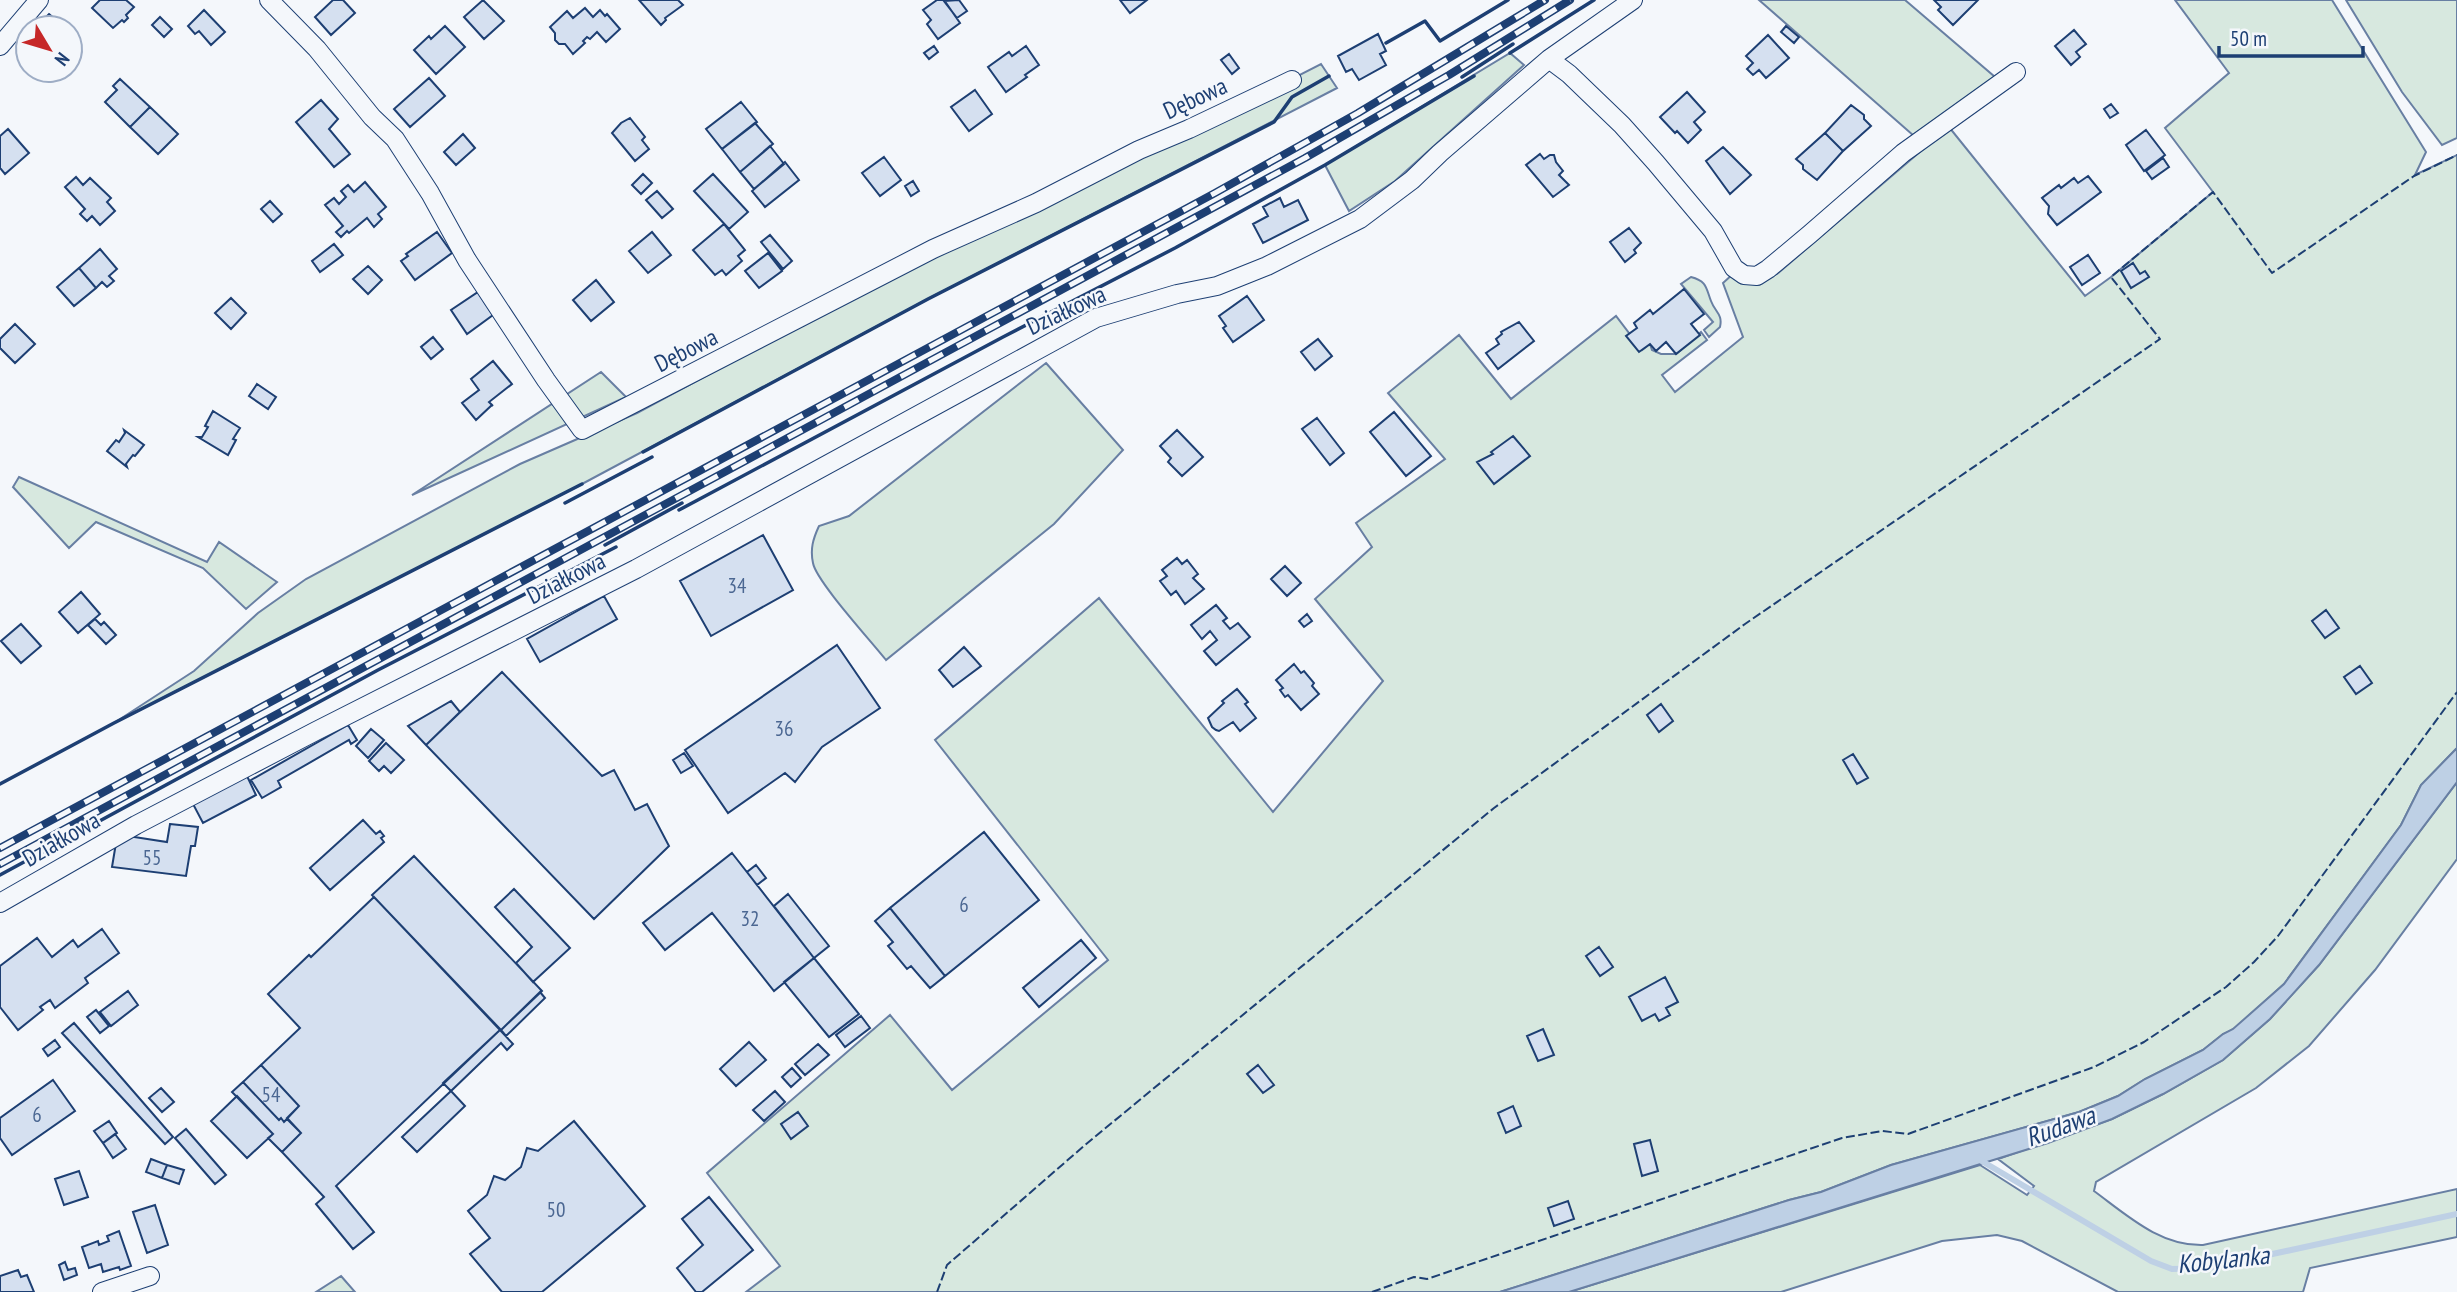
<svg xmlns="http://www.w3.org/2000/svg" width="2457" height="1292" font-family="'PT Sans Narrow',sans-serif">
<rect width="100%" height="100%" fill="#f4f7fb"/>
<!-- green -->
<path fill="#d7e8df" stroke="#687fa3" stroke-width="2" d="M 1759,0 L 1905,0 L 1995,77 L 1914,136 Z
M 2175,0 L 2332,0 L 2426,152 L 2415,175 L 2457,155 L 2457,748 L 2421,785 L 2401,825 L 2284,984 L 2233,1030 L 2223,1034 L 2203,1050 L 2145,1079 L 2118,1096 L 2079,1112 L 1891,1165 L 1821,1192 L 1789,1200 L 1500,1292 L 746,1292 L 780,1266 L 707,1173 L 890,1015 L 952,1090 L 1108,960 L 935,740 L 1099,598 L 1273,812 L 1383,681 L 1315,599 L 1372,547 L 1356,523 L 1445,459 L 1388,393 L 1459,335 L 1511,399 L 1616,316 L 1642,350 L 1650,344 L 1652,350 L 1661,354 L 1676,354 L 1701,332 L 1707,340 L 1662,375 L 1675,392 L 1743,337 L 1723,283 L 1734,273 L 1755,284 L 1777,274 L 1949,127 L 2085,296 L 2111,277 L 2213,192 L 2165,128 L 2229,73 Z
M 2346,0 L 2457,0 L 2457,138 L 2442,145 L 2402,92 Z
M 1510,53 L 1524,65 L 1395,181 L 1349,211 L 1325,165 Z
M 1321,64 L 1337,88 L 928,299 L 582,484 L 114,723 L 194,671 L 258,613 L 306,579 L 520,464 L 637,413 L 873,286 L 1150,152 Z
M 1691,277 C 1707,281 1706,288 1711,301 C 1715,312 1723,314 1720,327 L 1709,337 L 1704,330 L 1713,322 L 1681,284 Z
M 1046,363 L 1123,450 L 1054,524 L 886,660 C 872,642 816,581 813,563 C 810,549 813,539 819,526 L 849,516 Z
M 601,372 L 626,397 L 412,495 Z
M 19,477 L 207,562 L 219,542 L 277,582 L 246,609 L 203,568 L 96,522 L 69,548 L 13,487 Z
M 2457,782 L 2457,859 L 2375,970 L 2309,1046 L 2256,1088 L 2096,1182 L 2094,1191 C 2128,1216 2160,1246 2203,1245 L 2457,1189 L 2457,1237 L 2310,1268 L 2303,1292 L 2118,1292 L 2022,1241 L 1997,1235 L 1942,1241 L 1781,1292 L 1569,1292 L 1980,1165 L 2027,1195 L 2034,1186 L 1998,1159 L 2112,1119 L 2163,1094 L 2223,1060 L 2270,1019 L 2319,965 Z
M 341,1276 L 355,1292 L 316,1292 Z"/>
<!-- water -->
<path fill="#bed0e5" stroke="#687fa3" stroke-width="2" d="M 2457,748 L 2457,782 L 2319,965 L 2270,1019 L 2223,1060 L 2163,1094 L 2112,1119 L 2048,1143 L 1569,1292 L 1500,1292 L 1789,1200 L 1821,1192 L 1891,1165 L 2079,1112 L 2118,1096 L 2145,1079 L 2203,1050 L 2223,1034 L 2233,1029 L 2284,984 L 2401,825 L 2421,785 Z"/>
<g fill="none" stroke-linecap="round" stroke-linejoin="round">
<!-- stream -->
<path stroke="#bed0e5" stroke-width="6" d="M 1980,1160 L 2151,1261 L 2172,1269 L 2208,1268 L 2457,1214"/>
</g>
<!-- building -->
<path fill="#d5e0f0" stroke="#1d3f73" stroke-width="2" d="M 100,0 L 126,0 L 134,7 L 126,15 L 128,18 L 124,22 L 122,20 L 113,28 L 92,8 Z
M 333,0 L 343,0 L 355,13 L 331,35 L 315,17 Z
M 483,0 L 504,21 L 484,39 L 464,17 Z
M 639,0 L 678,0 L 683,5 L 665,18 L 666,20 L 661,25 Z
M 937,0 L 944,0 L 960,23 L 938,39 L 927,24 L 931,20 L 923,10 Z
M 959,0 L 967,11 L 957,18 L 944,1 Z
M 1120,0 L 1147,0 L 1130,13 Z
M 1934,0 L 1978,0 L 1953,25 L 1938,10 L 1941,7 Z
M 585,8 L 593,17 L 600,10 L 605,16 L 607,14 L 620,29 L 606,42 L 597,32 L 590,39 L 587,37 L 583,41 L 585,43 L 573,54 L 565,44 L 559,44 L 555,40 L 555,33 L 550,27 L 567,11 L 573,18 Z
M 204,10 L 225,32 L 211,45 L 199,31 L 195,34 L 188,26 Z
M 49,14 L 56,20 L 48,28 L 35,28 Z
M 160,17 L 172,29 L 164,37 L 152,25 Z
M 445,26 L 465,47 L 436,74 L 414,50 L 429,36 L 431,39 Z
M 1786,26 L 1799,37 L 1794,43 L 1781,32 Z
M 2074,30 L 2086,44 L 2076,52 L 2080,57 L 2071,65 L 2055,46 Z
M 70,34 L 80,44 L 70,53 Z
M 1378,34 L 1386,51 L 1380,54 L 1386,65 L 1359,80 L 1352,69 L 1346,72 L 1338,56 Z
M 1768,35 L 1789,58 L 1766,78 L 1759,70 L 1753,75 L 1747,69 L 1753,63 L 1746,56 Z
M 934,46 L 938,52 L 929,59 L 924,53 Z
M 1026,46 L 1039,65 L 1025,75 L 1027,77 L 1006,92 L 988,67 L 1009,52 L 1012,56 Z
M 1229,54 L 1239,68 L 1232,74 L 1221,60 Z
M 429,78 L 445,96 L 410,127 L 394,109 Z
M 120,79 L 150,107 L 130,127 L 105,102 L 117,90 L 113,86 Z
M 975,90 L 992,114 L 969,131 L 951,107 Z
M 1687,92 L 1705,112 L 1694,122 L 1701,130 L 1688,143 L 1677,131 L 1675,133 L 1660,117 Z
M 321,100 L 338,119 L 329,129 L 350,154 L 334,167 L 296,122 Z
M 741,102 L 757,122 L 722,149 L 706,129 Z
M 2111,104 L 2118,113 L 2110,118 L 2104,109 Z
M 1851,105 L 1864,115 L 1864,119 L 1871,126 L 1843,151 L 1825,133 Z
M 150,107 L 178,134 L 158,154 L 130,127 Z
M 630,118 L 645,137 L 642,140 L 649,149 L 635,161 L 612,133 L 621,123 Z
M 755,123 L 773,144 L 740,172 L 722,149 Z
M 8,129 L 29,153 L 5,174 L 0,168 L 0,136 Z
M 2146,130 L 2165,155 L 2144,171 L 2126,145 Z
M 1825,133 L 1843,151 L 1817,180 L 1803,169 L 1803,165 L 1796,159 Z
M 463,134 L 475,148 L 456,165 L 444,152 Z
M 770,146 L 784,164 L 754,189 L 740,172 Z
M 1723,147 L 1751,175 L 1730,194 L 1706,161 Z
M 1540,154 L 1544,159 L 1550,155 L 1554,155 L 1556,162 L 1563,171 L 1559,175 L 1569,185 L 1553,197 L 1526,165 Z
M 884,157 L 901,180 L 880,196 L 862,173 Z
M 2163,158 L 2169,167 L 2152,179 L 2146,171 Z
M 785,162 L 799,180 L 765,207 L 752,191 Z
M 643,174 L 652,183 L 641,194 L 632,185 Z
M 713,174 L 748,212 L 729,229 L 694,191 Z
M 2088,176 L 2101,192 L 2057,225 L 2048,214 L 2049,206 L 2042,198 L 2059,185 L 2061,188 L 2074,178 L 2078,183 Z
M 76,177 L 83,185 L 90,178 L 111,198 L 107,202 L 115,211 L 100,225 L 92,216 L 87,221 L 80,214 L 85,209 L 65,187 Z
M 913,181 L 919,191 L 911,196 L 905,186 Z
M 365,182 L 386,207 L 378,214 L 382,219 L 374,227 L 367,218 L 349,233 L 347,231 L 341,237 L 336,232 L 343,226 L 325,205 L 334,198 L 339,204 L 346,197 L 341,191 L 348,185 L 354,192 Z
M 657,191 L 673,209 L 662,218 L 646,200 Z
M 1280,198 L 1284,207 L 1298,200 L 1308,220 L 1263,243 L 1253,224 L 1268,216 L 1263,207 Z
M 270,201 L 282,214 L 273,222 L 261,209 Z
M 724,224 L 745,250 L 738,256 L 742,261 L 726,275 L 722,270 L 715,275 L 693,250 Z
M 1629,228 L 1641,243 L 1634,250 L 1636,253 L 1625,262 L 1610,242 Z
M 437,232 L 452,253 L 415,280 L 401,261 L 408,256 L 406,254 Z
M 652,232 L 671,255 L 648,273 L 629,251 Z
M 770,235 L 792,261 L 783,269 L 761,242 Z
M 334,244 L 343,255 L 320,272 L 312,261 Z
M 100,249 L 117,269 L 109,276 L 114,281 L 107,287 L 102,282 L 96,288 L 79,268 Z
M 768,253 L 782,271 L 759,288 L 745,271 Z
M 2088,255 L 2100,273 L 2082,285 L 2070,267 Z
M 2133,263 L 2140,274 L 2145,271 L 2149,277 L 2131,288 L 2121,271 Z
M 368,266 L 382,280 L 368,294 L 353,279 Z
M 79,268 L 96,288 L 74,306 L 57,287 Z
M 596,280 L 614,302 L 591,321 L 573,300 Z
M 1684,289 L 1704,314 L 1691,324 L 1700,335 L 1676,354 L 1666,342 L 1656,351 L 1650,344 L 1639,352 L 1626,336 L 1637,328 L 1634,323 L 1650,310 L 1653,314 Z
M 478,292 L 493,315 L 467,334 L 451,310 Z
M 1247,296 L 1264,320 L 1233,342 L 1223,328 L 1226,326 L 1219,316 Z
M 231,298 L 246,313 L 231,329 L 215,313 Z
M 1519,322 L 1534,341 L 1498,369 L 1486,353 L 1499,344 L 1496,339 L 1502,334 L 1501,332 Z
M 15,324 L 35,344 L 15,363 L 0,348 L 0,339 Z
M 433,337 L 443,349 L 431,359 L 421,347 Z
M 1318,339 L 1332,356 L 1315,370 L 1301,352 Z
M 493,361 L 512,384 L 489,402 L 493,406 L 492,405 L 476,420 L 462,403 L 479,390 L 471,379 Z
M 257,384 L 276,397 L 268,409 L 249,396 Z
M 213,411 L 240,428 L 233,439 L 236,440 L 228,455 L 198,437 L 202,437 L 208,427 L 205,426 Z
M 1394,412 L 1431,456 L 1406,476 L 1370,432 Z
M 1317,418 L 1344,453 L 1330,465 L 1302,429 Z
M 124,430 L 144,445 L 135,456 L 133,455 L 126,464 L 127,467 L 107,451 L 116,440 L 119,442 L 125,433 Z
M 1177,430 L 1203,457 L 1182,476 L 1168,462 L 1171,458 L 1160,446 Z
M 1513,436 L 1530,456 L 1494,484 L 1477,462 L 1493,454 L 1491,452 Z
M 763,535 L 793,590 L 711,636 L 680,581 Z
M 1177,558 L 1182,564 L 1187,560 L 1198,574 L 1193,578 L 1204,589 L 1185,604 L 1176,591 L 1171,595 L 1160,581 L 1167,576 L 1162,570 Z
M 1285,566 L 1301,583 L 1287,596 L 1271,579 Z
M 81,592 L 100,614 L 78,633 L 59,612 Z
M 604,596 L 617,619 L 540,662 L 527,639 Z
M 1216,605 L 1227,618 L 1223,621 L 1230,629 L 1238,623 L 1250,637 L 1216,665 L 1204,651 L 1217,640 L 1210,631 L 1202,639 L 1191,625 Z
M 2326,610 L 2339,628 L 2325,638 L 2312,621 Z
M 1307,614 L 1312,621 L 1304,627 L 1299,621 Z
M 95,619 L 101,625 L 104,622 L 116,635 L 106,644 L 88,625 Z
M 21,624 L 41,646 L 21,663 L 1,641 Z
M 837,645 L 880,708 L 822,747 L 795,782 L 785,773 L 728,813 L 685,750 Z
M 964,647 L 981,666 L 953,687 L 939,670 Z
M 1294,664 L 1301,673 L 1304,671 L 1314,683 L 1312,686 L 1319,694 L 1301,710 L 1288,695 L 1285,697 L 1280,690 L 1283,688 L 1276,680 Z
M 2360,666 L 2372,683 L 2356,694 L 2344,677 Z
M 502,672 L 602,776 L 614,770 L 635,810 L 647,804 L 669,846 L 594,919 L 426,745 Z
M 1237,689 L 1248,702 L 1245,704 L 1256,718 L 1240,731 L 1233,722 L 1219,731 L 1216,730 L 1212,727 L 1208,718 L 1224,703 L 1222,701 Z
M 451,701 L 460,712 L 426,745 L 408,726 Z
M 1661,704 L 1673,721 L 1659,732 L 1647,715 Z
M 348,725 L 357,740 L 351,744 L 349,740 L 278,781 L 281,787 L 262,798 L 251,780 Z
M 371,729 L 384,740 L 368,758 L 356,746 Z
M 386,743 L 404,760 L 391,773 L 384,766 L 379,771 L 369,761 Z
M 684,753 L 693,766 L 681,773 L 673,760 Z
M 1853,754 L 1868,778 L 1857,784 L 1843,760 Z
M 247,776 L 256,795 L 203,823 L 193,804 Z
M 363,820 L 376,834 L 380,831 L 384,836 L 381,838 L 384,842 L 330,890 L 310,868 Z
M 170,824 L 198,827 L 195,846 L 191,846 L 186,876 L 112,867 L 116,843 L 128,836 L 167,842 Z
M 984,832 L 1039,900 L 945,976 L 890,908 Z
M 732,853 L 814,958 L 774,991 L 712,913 L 665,950 L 643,923 Z
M 414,856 L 542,991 L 501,1030 L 372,895 Z
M 756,865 L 766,878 L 757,885 L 747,872 Z
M 514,889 L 570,948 L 533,982 L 516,963 L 532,947 L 495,907 Z
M 788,894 L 829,946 L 814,958 L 774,906 Z
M 374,897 L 500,1030 L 336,1186 L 374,1232 L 353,1249 L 316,1204 L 324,1197 L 282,1152 L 301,1133 L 287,1118 L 299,1106 L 261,1065 L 300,1028 L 268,994 L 309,955 L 311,957 Z
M 890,908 L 945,976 L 930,988 L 911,966 L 907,969 L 888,946 L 893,942 L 875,921 Z
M 102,929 L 119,953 L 85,978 L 88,983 L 55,1008 L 50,1000 L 40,1007 L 43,1010 L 18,1030 L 0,1007 L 0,966 L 37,938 L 52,957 L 73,940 L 78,947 Z
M 1081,940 L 1096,958 L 1039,1007 L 1023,988 Z
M 1599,947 L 1613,967 L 1600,976 L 1586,956 Z
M 814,958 L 859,1014 L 829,1037 L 784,982 Z
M 1665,977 L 1678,1002 L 1666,1008 L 1670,1015 L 1659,1021 L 1655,1014 L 1642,1021 L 1629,997 Z
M 128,991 L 138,1005 L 111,1026 L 100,1012 Z
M 540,992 L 545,998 L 506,1036 L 501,1030 Z
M 96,1010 L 109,1026 L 100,1033 L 87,1017 Z
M 861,1016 L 870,1028 L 845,1047 L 836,1035 Z
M 74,1023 L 173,1137 L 165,1144 L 62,1033 Z
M 1543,1029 L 1554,1055 L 1538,1061 L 1527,1036 Z
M 500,1030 L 513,1044 L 507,1050 L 501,1043 L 451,1091 L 443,1083 Z
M 55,1040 L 60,1047 L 48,1056 L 43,1049 Z
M 749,1042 L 766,1060 L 736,1086 L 720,1069 Z
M 818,1044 L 829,1055 L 805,1075 L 795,1064 Z
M 261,1065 L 299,1106 L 284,1122 L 281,1118 L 279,1120 L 243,1082 Z
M 1258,1065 L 1274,1085 L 1263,1093 L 1247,1074 Z
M 792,1068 L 801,1078 L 791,1087 L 782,1077 Z
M 53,1080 L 75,1111 L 12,1155 L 0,1138 L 0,1118 Z
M 243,1082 L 279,1120 L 281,1118 L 284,1122 L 287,1119 L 301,1133 L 282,1152 L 268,1138 L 273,1134 L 232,1092 Z
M 161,1088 L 174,1102 L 162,1112 L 149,1098 Z
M 451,1091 L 465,1106 L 417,1152 L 402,1137 Z
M 775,1091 L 785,1102 L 764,1121 L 753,1110 Z
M 237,1096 L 273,1134 L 247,1158 L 211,1121 Z
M 1513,1106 L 1521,1126 L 1506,1133 L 1498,1113 Z
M 798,1112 L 808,1126 L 791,1139 L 781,1124 Z
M 109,1121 L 117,1133 L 103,1143 L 94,1131 Z
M 574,1121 L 645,1206 L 542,1292 L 502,1292 L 470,1254 L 490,1238 L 468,1211 L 487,1195 L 494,1176 L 505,1180 L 521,1167 L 527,1148 L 538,1151 Z
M 186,1129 L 226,1175 L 215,1184 L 175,1138 Z
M 115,1134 L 126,1149 L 113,1158 L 103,1143 Z
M 1650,1140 L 1658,1171 L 1642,1176 L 1634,1144 Z
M 151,1159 L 167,1165 L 162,1178 L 146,1172 Z
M 167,1165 L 184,1170 L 179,1184 L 162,1178 Z
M 79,1171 L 88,1197 L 64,1205 L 55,1179 Z
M 709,1197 L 753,1250 L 702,1292 L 696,1292 L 677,1268 L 703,1245 L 682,1219 Z
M 1568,1201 L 1574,1219 L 1554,1226 L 1548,1208 Z
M 155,1205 L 168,1245 L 147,1253 L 133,1212 Z
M 119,1231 L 131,1266 L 120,1270 L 119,1267 L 103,1272 L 101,1264 L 89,1268 L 82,1247 L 98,1241 L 99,1245 L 109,1241 L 107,1236 Z
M 65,1262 L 68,1270 L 75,1268 L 77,1275 L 64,1280 L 59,1265 Z
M 18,1270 L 21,1277 L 27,1275 L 34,1292 L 0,1292 L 0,1276 Z"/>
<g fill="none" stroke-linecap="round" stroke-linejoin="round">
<defs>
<path id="minor" d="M 269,0 L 317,49 L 372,117 L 395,139 L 430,193 L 467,260 L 546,380 L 582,430 L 933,249 L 1036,203 L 1139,150 L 1189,129 L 1292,80
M 0,46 L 39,0
M 1549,59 L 1569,74 L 1622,125 L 1656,163 L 1713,231 L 1734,268 L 1744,275 L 1757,276 L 1768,269 L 1810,234 L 1903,153 L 2016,72
M 0,903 L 136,825 L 316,731 L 636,569 L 1096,318 L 1177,294 L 1217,286 L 1267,266 L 1360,219 L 1412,180 L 1440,153 L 1549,59 L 1633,0
M 102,1292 L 150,1276"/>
</defs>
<!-- minor casing -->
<use href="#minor" stroke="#1d3f73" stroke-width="20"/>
<!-- minor -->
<use href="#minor" stroke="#f4f7fb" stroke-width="18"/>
<defs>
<path id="rail" d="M 0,848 L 1215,193 L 1358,113 L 1545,0
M 0,864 L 1305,158 L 1449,75 L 1570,0"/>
</defs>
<!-- rail casing -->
<use href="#rail" stroke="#1d3f73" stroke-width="8"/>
<!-- rail -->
<use href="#rail" stroke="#f4f7fb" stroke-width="5" stroke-dasharray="16" stroke-linecap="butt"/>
<!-- fence -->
<path stroke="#1d3f73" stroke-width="2" stroke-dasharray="9 3.5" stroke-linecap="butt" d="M 937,1292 L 947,1265 L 1085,1145 L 1494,808 L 1745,624 L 2160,339 L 2111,277 L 2213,192 L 2272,273 L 2414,176 L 2457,155
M 1372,1292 L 1414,1277 L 1427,1279 L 1842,1138 L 1882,1131 L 1908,1134 L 2094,1067 L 2144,1042 L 2226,987 L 2254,962 L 2278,936 L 2457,692"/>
<!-- wall -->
<path stroke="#1d3f73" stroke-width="3.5" d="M 1386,43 L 1425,21 L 1440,41 L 1508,0
M 1510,53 L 1594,0
M 1462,77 L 1513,44
M 643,452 L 928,299 L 1274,122 L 1292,97 L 1329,76
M 565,503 L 652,457
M 679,510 L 1003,337 L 1175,248 L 1325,165 L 1474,76
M 605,545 L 682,503
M 0,784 L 114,723 L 582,484
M 0,875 L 378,670 L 616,547"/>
</g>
<g text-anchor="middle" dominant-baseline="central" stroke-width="5" stroke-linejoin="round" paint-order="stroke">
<!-- number labels -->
<g font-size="21" fill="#4b6792">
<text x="737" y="585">34</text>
<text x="784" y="728">36</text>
<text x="152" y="857">55</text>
<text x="964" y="904">6</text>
<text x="750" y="918">32</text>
<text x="271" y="1094">54</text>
<text x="37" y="1114">6</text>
<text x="556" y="1209">50</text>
</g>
<!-- street labels -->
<g font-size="24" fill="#1d3f73" stroke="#f4f7fb">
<text transform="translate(1195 98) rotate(-25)">Dębowa</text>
<text transform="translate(1066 310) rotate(-25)">Działkowa</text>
<text transform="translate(686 350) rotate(-27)">Dębowa</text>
<text transform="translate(566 578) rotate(-27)">Działkowa</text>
<text transform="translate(61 839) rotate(-30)">Działkowa</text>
</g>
<!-- water labels -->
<g font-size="26" font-style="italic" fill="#1d3f73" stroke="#f4f7fb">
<text transform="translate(2060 1126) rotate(-20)">Rudawa</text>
<text transform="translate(2223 1259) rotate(-6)">Kobylanka</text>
</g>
</g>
<!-- north arrow -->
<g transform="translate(49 49) rotate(128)"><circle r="33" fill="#f4f7fb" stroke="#9eadc5" stroke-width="2"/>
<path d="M0-5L12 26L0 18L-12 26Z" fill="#c62828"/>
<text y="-10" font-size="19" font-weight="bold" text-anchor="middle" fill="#1d3f73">N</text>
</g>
<!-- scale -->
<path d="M2219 46v10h144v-10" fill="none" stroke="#1d3f73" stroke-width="3.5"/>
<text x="2230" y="46" font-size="21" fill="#1d3f73" stroke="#f4f7fb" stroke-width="5" paint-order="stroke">50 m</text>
</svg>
